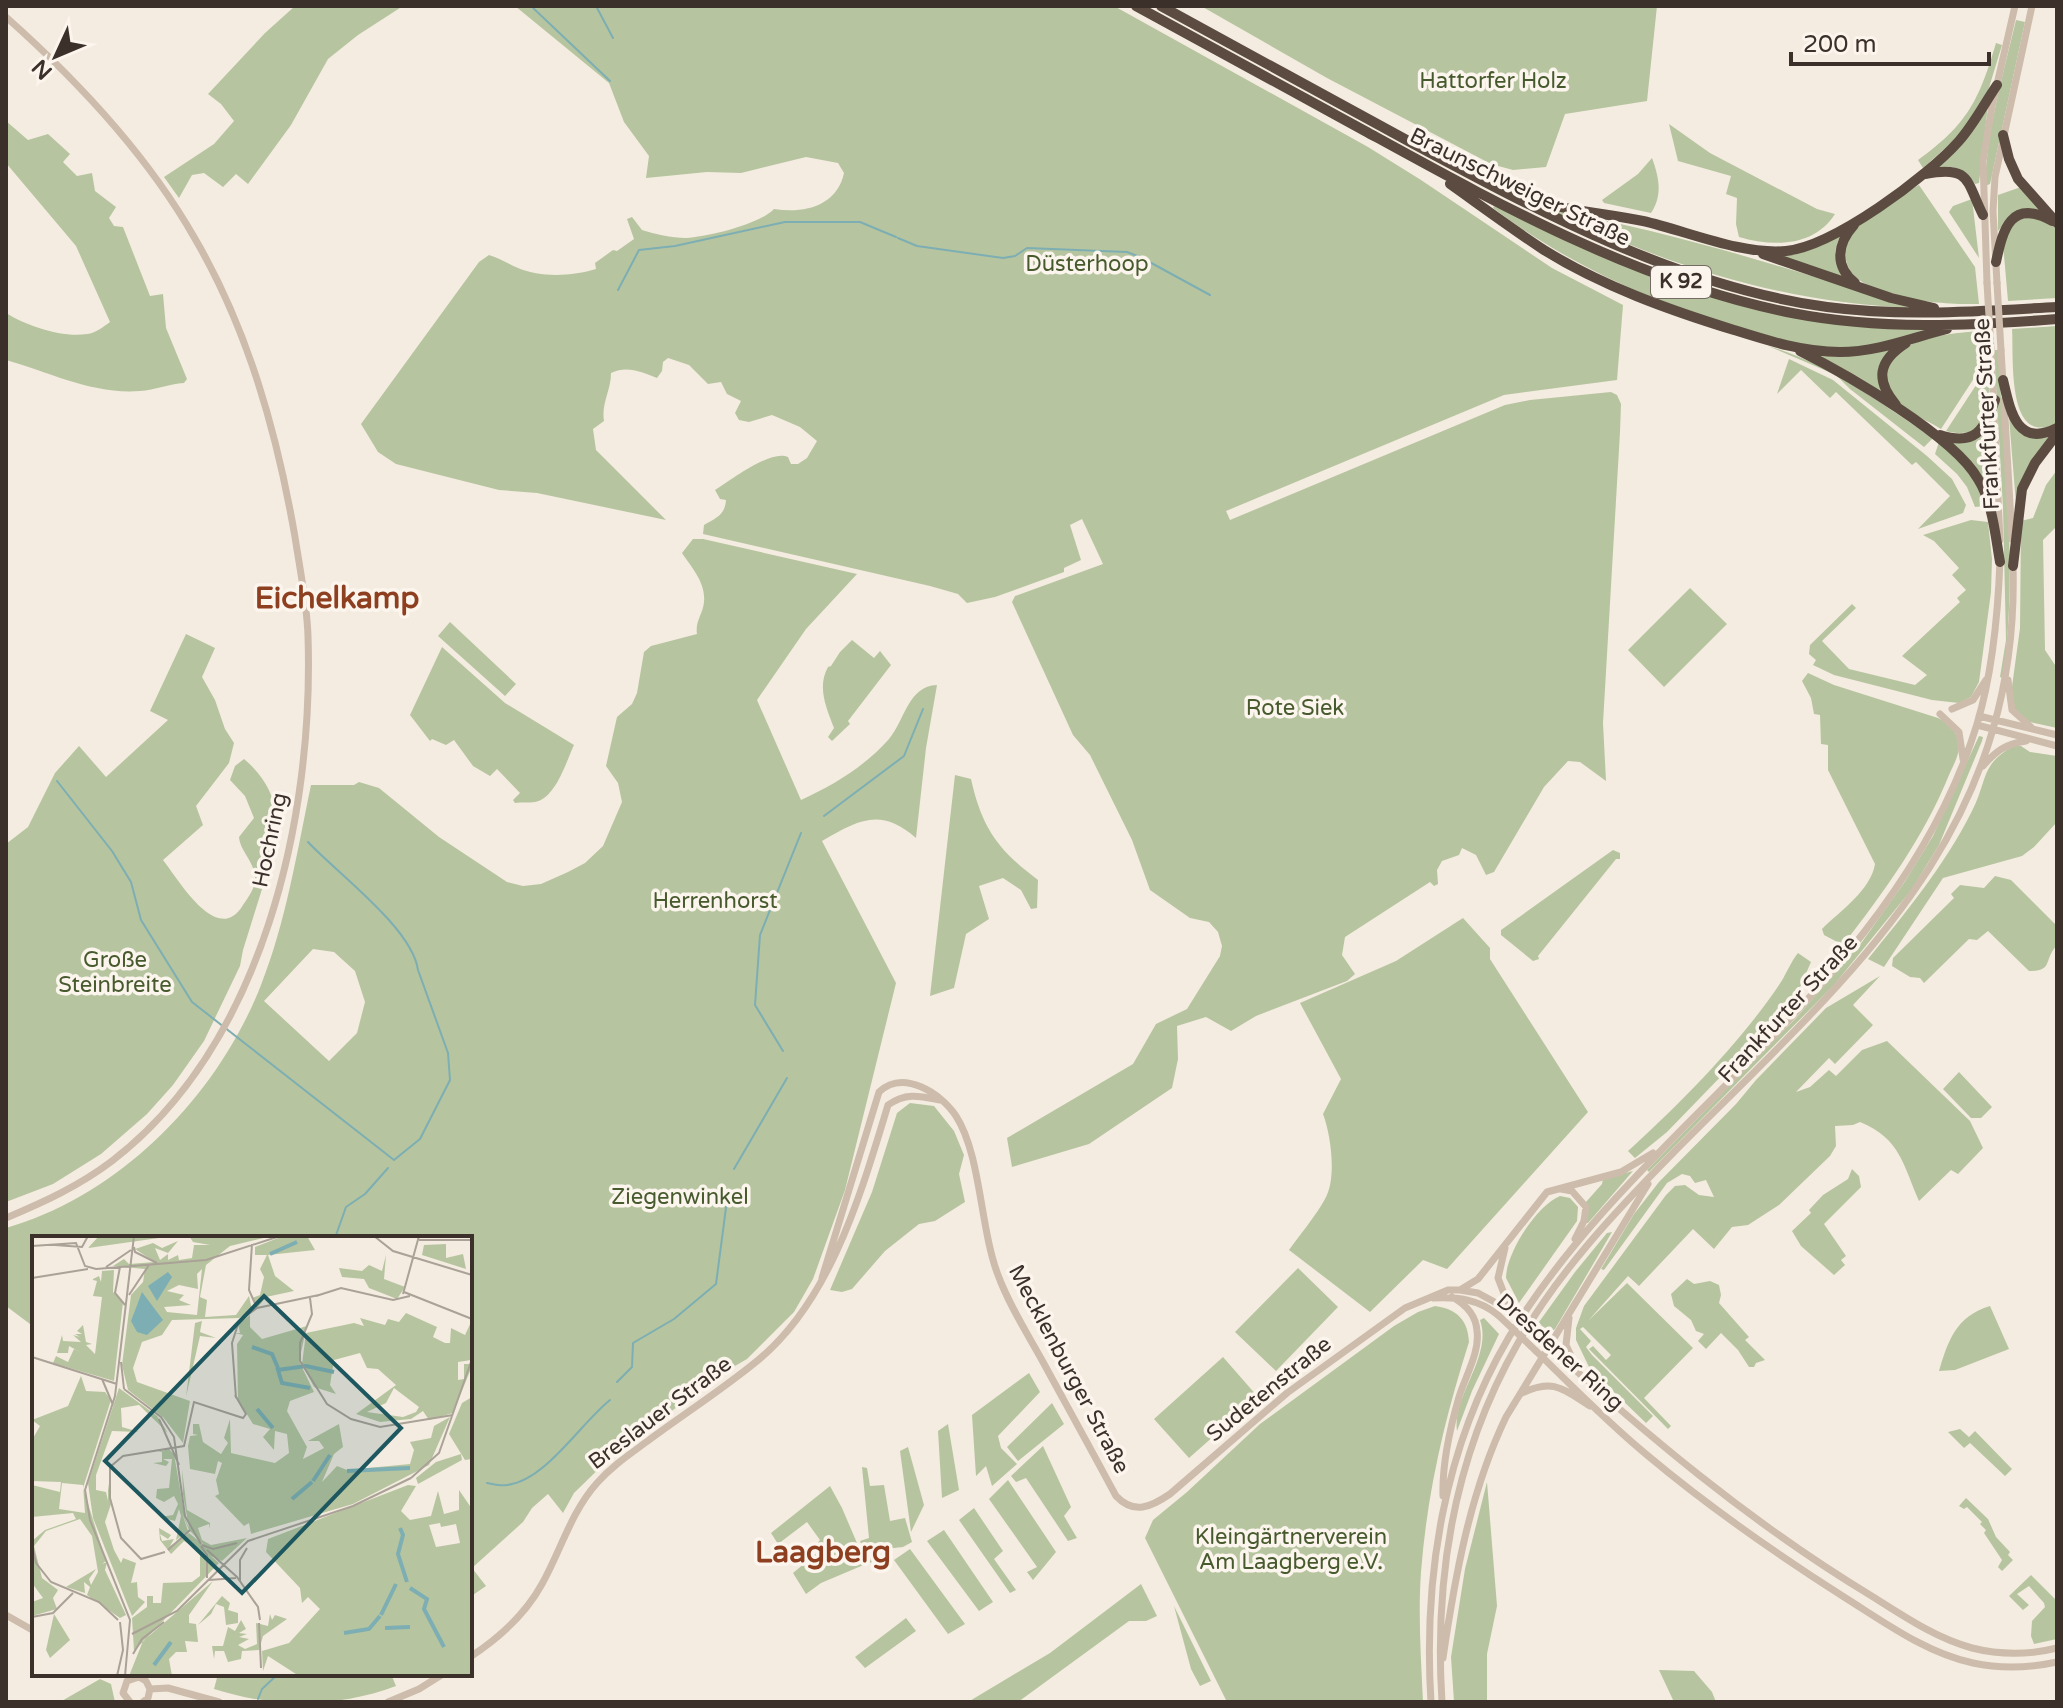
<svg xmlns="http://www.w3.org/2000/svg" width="2063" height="1708" font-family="'Varela Round',sans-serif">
<rect width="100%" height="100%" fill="#f4ece0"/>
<!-- green -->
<path fill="#b6c59f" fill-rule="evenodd" d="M 295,6 L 403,6 L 358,35 L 328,59 L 291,125 L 248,184 L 236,174 L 223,187 L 204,173 L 192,175 L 179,198 L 164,177 L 214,144 L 234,121 L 221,104 L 208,94 L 265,33 Z
M 515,6 L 1114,6 L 1368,147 L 1421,180 L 1552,268 L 1623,305 L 1617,380 L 1504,395 L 1226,511 L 1230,520 L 1505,405 L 1530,400 L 1611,392 L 1617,395 L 1621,404 L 1620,432 L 1603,723 L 1606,781 L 1580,762 L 1568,761 L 1544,787 L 1494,872 L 1486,875 L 1476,855 L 1462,848 L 1459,855 L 1442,861 L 1437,870 L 1438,884 L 1434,886 L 1430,882 L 1345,937 L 1342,955 L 1355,974 L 1347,981 L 1256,1016 L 1231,1031 L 1206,1017 L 1177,1026 L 1178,1059 L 1172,1088 L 1089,1144 L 1012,1167 L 1007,1138 L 1133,1064 L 1156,1024 L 1187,1009 L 1220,956 L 1222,946 L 1218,932 L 1209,922 L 1190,918 L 1150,890 L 1132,840 L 1090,755 L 1073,735 L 1012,602 L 1015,596 L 1103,564 L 1082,519 L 1070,525 L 1081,560 L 1064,568 L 1064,572 L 995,597 L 967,603 L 958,594 L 930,586 L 703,534 L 704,525 C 716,518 725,515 726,500 L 720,499 L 715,490 C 731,480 771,449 788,457 L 791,464 L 798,464 L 807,458 L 817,441 L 800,427 L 772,415 L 749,422 L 739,420 L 735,413 L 741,401 L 727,394 L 721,382 L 708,384 L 689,365 L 668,358 L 663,362 L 662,371 L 657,378 C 642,372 627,365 611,373 C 611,391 601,403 604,421 L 593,429 L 596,450 L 666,520 L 537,493 L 499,490 L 396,464 L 378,452 L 361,424 L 479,262 L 489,255 C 500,258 508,264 518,268 C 541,278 573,276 596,269 L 595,263 L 613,250 L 617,251 L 634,239 L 627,219 L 632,217 L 642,230 C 655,234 671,238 686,238 C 708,237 760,224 774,209 C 804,214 837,206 844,173 L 838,163 L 806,157 L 741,173 L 707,172 L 646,178 L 649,156 L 624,122 L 609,83 Z
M 1201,6 L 1657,6 L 1647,101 L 1565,114 L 1546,167 L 1513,170 L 1491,164 L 1327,78 Z
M 2016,20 L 2025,22 L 1990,184 L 1985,186 C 1987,129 2003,75 2016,20 Z
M 1996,43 L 2002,45 L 1988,91 L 1963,132 L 1923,168 L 1918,160 C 1968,124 1979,100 1996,43 Z
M 1988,105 L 1979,183 L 1975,184 C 1965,170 1954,164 1937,168 Z
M 6,121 L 28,140 L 48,134 L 70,154 L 63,162 L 77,176 L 92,173 L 95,191 L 116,207 L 109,218 L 114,226 L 123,227 L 150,296 L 163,294 L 166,328 L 187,379 L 184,383 C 169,384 155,390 140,391 C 94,395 49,372 6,360 L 6,313 C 27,326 62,338 87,334 C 96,333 103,327 110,322 L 76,246 L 6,163 Z
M 1669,124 L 1710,153 L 1817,209 L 1835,214 C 1814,247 1773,247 1739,237 L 1736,224 L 1737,198 L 1726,194 L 1731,176 L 1678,161 Z
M 1652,158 C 1659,177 1663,195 1651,213 L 1604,203 L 1602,200 L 1638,174 Z
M 1919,185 L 1975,267 L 1979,304 C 1946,305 1853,300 1846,260 C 1844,254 1843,248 1846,242 C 1857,219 1897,198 1919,185 Z
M 2021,187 L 2041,210 L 2013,214 L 1998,231 L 1998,195 Z
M 1972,199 L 1979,258 L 1949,212 L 1953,206 Z
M 1494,206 L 1610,260 L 1744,306 L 1924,329 L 1924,332 C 1901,338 1877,346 1852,347 C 1815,350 1780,339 1745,329 C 1654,303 1568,265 1493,208 Z
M 1554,210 C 1676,233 1795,270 1913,308 C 1808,304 1706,278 1609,236 C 1592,228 1567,221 1554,210 Z
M 2031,216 L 2047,221 L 2057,229 L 2057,298 L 2008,301 L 2003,244 L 2014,222 Z
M 1841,235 C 1832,250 1835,264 1844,278 L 1770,254 Z
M 2057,326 L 2057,423 C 2006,449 2014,357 2012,329 Z
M 1980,331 L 1980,369 L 1941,429 C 1928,421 1911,414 1899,403 C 1891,396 1887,386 1887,376 C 1887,338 1953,333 1980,331 Z
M 1768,346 C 1829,363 1880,403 1933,438 L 1924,447 L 1850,389 L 1836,375 Z
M 1892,349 L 1885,356 L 1885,397 L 1815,355 Z
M 1988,350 C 1989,384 1998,445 1946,431 L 1984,373 Z
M 1994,350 L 1998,350 C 2004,459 2018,569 2003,678 L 2000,677 L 2006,640 L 2003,508 Z
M 1789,359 L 1833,380 L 1927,456 L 1952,479 L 1966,505 L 1963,513 L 1918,529 L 1950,496 L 1916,462 L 1912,465 L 1836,392 L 1830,398 L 1801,370 L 1777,394 Z
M 2009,417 L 2021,431 L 2055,434 L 2016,504 Z
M 1991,422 L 1996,511 L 1952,443 Z
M 1939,442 L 1970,471 L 1985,506 L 1975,507 L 1967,487 L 1957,474 L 1935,454 Z
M 2057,470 L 2057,526 L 2043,540 L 2045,650 L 2057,668 L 2057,728 L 2030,722 L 2014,709 L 2011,694 L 2020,628 L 2021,521 L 2033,518 L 2046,485 Z
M 1971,520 L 1988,522 L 1992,559 L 1991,592 L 1979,682 L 1971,697 L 1959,703 L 1932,700 L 1834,675 L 1813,665 L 1816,660 L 1809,654 L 1810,645 L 1852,604 L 1856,608 L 1822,641 L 1849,669 L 1915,685 L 1927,675 L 1902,656 L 1960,602 L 1957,598 L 1966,590 L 1952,575 L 1959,568 L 1934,541 L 1923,535 Z
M 693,539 L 703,539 L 857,574 L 806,629 L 757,700 L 801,800 C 834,785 865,766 889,739 C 905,720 908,686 937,685 L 926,748 L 916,838 C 880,807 859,820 822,841 L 896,983 L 845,1190 L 813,1279 L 794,1312 L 747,1359 L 721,1374 L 613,1455 L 574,1493 L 563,1513 L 548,1494 L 532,1508 L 523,1522 L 472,1568 L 486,1586 L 470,1597 L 470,1570 L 472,1569 L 470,1568 L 470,1238 L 34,1238 L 34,1327 L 6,1306 L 6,1228 C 121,1195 218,1095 261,985 C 286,922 297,852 311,785 L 354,785 L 359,782 L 379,788 L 439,837 L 507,882 L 523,886 L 541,884 L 568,872 L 585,863 L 603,846 L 622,802 L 618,783 L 606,766 L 617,717 L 632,704 L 637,693 L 644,652 L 651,646 L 697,634 C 695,621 703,614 704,602 C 706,583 692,568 682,553 ZM 313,949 L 334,952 L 355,971 L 365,1002 L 357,1033 L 329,1061 L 264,1001 Z
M 1690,588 L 1727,624 L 1664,687 L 1628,650 Z
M 450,622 L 516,684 L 505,696 L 438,636 Z
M 186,634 L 215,648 L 202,677 L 215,700 L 225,729 L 234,743 L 229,763 L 196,806 L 203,825 L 163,860 C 180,882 218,947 243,905 C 249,896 256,887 255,877 C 254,861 240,851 239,837 L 254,818 L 245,796 L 230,780 L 235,766 L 244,759 C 261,773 274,793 276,815 L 262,889 L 243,950 L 240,966 L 204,1041 L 173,1085 L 147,1114 L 101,1154 L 53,1184 L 6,1202 L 6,844 L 28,827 L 55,773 L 79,746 L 106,777 L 168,720 L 150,711 Z
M 852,640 L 874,658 L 880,651 L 891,665 L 848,721 L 850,724 L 832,741 L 828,737 L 834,728 C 826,707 817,687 828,667 L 831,666 L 840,652 Z
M 442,647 L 505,703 L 574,745 C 566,762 556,798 535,802 C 529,803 521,802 515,803 L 513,800 L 520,793 L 497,769 L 490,776 L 473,766 L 454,740 L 446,745 L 432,739 L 430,741 L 410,715 Z
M 1808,673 L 1834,685 L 1938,718 C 1950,724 1958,732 1959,746 C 1959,756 1953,766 1949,775 C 1924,837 1884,892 1843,945 L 1824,935 L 1822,929 C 1840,911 1871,890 1875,864 L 1828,770 L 1828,745 L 1821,744 L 1820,715 L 1814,714 L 1811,698 L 1802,681 Z
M 1979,736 L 1983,737 L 1982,741 L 1939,845 L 1912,889 L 1834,985 L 1649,1172 L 1647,1170 L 1796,1018 L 1862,942 L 1904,883 L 1933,836 Z
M 2014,746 L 2021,746 L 2030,752 L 2057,756 L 2057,822 L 2034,847 L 2022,856 L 1943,878 L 1884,967 L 1868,959 C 1906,912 1945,865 1972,811 C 1988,780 1980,764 2014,746 Z
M 955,775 L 971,779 C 982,828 998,850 1038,880 L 1037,908 L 1031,909 L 1021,890 L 1003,878 L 979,886 L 989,919 L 966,934 L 954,988 L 930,996 Z
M 1613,850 L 1620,853 L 1620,859 L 1616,859 L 1538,956 L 1539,959 L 1533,961 L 1501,935 L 1501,930 Z
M 1995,876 L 2011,880 L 2057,926 L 2057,945 C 2043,960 2054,971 2029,971 L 1988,931 L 1977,940 L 1969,939 L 1924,983 L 1920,978 L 1910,977 L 1892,966 L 1893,958 L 1954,898 L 1951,894 L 1960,885 L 1984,888 Z
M 1463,918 L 1490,948 L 1490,959 L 1588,1112 L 1447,1269 L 1423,1260 L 1370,1312 L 1289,1250 C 1301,1233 1315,1217 1325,1199 C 1337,1179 1331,1135 1323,1114 L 1341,1079 L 1300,1003 L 1396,961 Z
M 1798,953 L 1811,962 L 1794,1001 L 1667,1132 L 1635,1158 L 1628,1151 C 1680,1104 1740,1043 1779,985 C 1786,975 1790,963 1798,953 Z
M 1880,976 L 1853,1005 L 1873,1025 L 1835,1064 L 1829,1058 L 1796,1092 L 1810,1087 L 1829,1070 L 1836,1076 L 1862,1050 L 1887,1041 L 1970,1121 L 1983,1148 L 1958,1174 L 1951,1170 L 1919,1201 C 1903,1165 1901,1139 1860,1122 L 1853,1125 L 1835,1126 L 1836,1146 L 1830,1156 L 1779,1205 L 1748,1225 L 1732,1227 L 1714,1249 L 1693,1229 L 1639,1286 L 1628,1276 L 1588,1321 L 1627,1283 L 1693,1348 L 1644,1398 L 1671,1426 L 1668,1429 L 1589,1349 L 1593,1346 L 1606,1360 L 1611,1355 L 1583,1327 L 1580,1329 L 1591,1341 L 1586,1347 L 1592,1355 L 1653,1416 L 1646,1423 L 1590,1369 L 1576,1340 L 1576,1328 L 1584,1306 L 1666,1195 L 1675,1186 L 1685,1185 L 1699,1195 L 1714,1197 L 1706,1180 L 1695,1183 L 1690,1176 L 1682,1174 L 1667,1183 L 1604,1270 L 1601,1269 L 1634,1214 L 1659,1182 L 1736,1104 L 1756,1080 L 1826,1008 Z
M 1959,1072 L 1992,1107 L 1981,1118 L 1971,1118 L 1943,1089 Z
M 910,1103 L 934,1106 L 954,1131 L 964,1155 L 959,1174 L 965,1202 L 935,1221 L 919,1224 L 885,1251 L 852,1289 L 842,1292 L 830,1290 L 872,1192 L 897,1113 Z
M 1852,1169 L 1859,1176 L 1861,1187 L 1824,1224 L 1846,1256 L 1841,1260 L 1845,1265 L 1834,1275 L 1801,1246 L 1792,1231 L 1811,1213 L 1809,1210 L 1823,1195 L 1848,1179 Z
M 1633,1171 L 1588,1223 L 1587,1223 L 1586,1202 L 1602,1184 L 1603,1179 Z
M 1560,1196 L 1570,1198 L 1578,1207 L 1577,1221 L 1519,1303 L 1506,1278 C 1506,1253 1537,1205 1560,1196 Z
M 1612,1232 L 1555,1329 L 1548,1334 L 1539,1322 L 1575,1272 L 1607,1233 Z
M 1298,1268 L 1338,1307 L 1276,1371 L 1235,1332 Z
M 1687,1279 L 1694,1284 L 1710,1281 L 1719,1285 L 1721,1295 L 1719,1303 L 1749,1337 L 1745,1340 L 1765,1360 L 1756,1363 L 1754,1367 L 1749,1367 L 1738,1350 L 1721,1333 L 1706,1349 L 1698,1341 L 1704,1334 L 1696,1331 L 1691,1320 L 1674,1306 L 1671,1294 Z
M 1435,1306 C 1457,1309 1468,1320 1469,1342 C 1445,1417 1427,1493 1421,1572 C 1418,1615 1421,1659 1423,1702 L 1227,1702 L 1145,1538 L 1153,1520 L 1187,1492 L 1260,1424 L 1394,1326 L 1418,1312 Z
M 1990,1306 L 2009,1349 L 1955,1370 L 1939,1371 C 1948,1341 1956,1316 1990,1306 Z
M 1484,1318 L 1499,1334 L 1472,1391 L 1457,1431 C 1452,1396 1493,1356 1480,1320 Z
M 1223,1357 L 1258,1397 L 1189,1458 L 1154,1419 Z
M 1029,1373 L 1040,1392 L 998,1436 L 1001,1448 L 1017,1464 L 992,1486 L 986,1466 L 976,1476 L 972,1415 Z
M 1052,1403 L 1064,1424 L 1018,1461 L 1007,1447 Z
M 948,1424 L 959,1490 L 942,1498 L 938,1431 Z
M 1960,1429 L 1969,1437 L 1975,1431 L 2012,1469 L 2005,1476 L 1970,1443 L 1964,1448 L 1948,1432 Z
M 1043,1446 L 1071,1507 L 1064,1516 L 1077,1538 L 1068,1541 L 1026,1478 L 1016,1482 L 1011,1476 Z
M 908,1447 L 924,1505 L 911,1532 L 900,1451 Z
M 862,1467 L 867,1468 L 870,1486 L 884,1485 L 890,1521 L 905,1518 L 912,1542 L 903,1547 L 876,1550 L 877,1558 L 870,1563 L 860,1541 L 869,1538 Z
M 1008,1480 L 1056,1552 L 1033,1580 L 1027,1572 L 1037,1567 L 989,1499 Z
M 1487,1482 L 1497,1606 L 1487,1654 L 1487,1702 L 1454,1702 L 1451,1657 L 1465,1569 Z
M 830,1486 L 842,1508 L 866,1564 L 821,1583 L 806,1594 L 793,1573 L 817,1553 L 814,1548 L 820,1540 L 807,1522 L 778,1544 L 771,1533 Z
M 1966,1498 L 1988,1519 L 1996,1537 L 2010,1552 L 2008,1555 L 2013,1560 L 2002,1571 L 1998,1567 L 2002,1560 L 1984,1533 L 1986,1530 L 1980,1524 L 1982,1522 L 1967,1507 L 1964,1509 L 1959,1506 Z
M 974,1508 L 1003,1551 L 994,1559 L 1016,1590 L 1010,1593 L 959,1520 Z
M 944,1530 L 993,1602 L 979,1611 L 927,1541 Z
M 910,1549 L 965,1624 L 948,1634 L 894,1560 Z
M 2031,1575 L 2057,1601 L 2057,1639 L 2034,1644 L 2031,1636 L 2032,1621 L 2045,1607 L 2044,1603 L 2029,1586 L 2017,1594 L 2029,1605 L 2023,1610 L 2009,1596 Z
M 1141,1584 L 1157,1616 L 1146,1621 L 1129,1621 L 1018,1702 L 968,1702 L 1050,1653 Z
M 1174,1606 L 1211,1681 L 1200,1686 L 1191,1669 Z
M 906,1618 L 916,1631 L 865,1668 L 855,1657 Z
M 1659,1670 L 1694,1671 L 1712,1692 L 1716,1702 L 1674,1702 Z
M 218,1674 L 391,1674 L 396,1686 C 338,1708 273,1708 214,1689 Z
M 100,1679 L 111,1684 L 115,1702 L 60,1702 Z"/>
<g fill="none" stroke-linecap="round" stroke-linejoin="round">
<!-- stream -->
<path stroke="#7daeb3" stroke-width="2" d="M 531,6 L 610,81
M 596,6 L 613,38
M 898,238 L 917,246 L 1003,258 L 1015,256 L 1027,248 L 1127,252 L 1140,257
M 1144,259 L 1210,295
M 618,290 L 639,250 L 675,246 L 785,222 L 860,222 L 896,237
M 57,781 L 112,851 L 131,882 L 141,920 L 192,1002 L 394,1160 L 420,1139 L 450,1080 L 448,1053 L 418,970 C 412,928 338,874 308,842
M 824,816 L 904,756 L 923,709
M 783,1051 L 755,1005 L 760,935 L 801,833
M 734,1169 L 787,1078
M 335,1238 L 346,1207 L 365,1194 L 388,1168
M 617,1382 L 632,1367 L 633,1343 L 674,1319 L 716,1284 L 727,1200
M 487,1483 C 493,1484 501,1486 507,1485 C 545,1481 580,1424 610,1400
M 258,1699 L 262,1689 L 278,1674"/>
<!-- minor -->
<path stroke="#cdbcab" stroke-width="7" d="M 6,17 C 78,81 146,153 194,237 C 248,329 277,433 295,537 C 300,570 307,603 308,636 C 314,818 263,1045 112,1161 C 79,1186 44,1202 6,1218
M 1987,283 L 1983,161 L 1992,106 L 2015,6
M 1997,283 L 1993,211 L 1995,177 L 2032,6
M 1991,350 L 2000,540
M 2001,350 L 2003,383
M 2004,400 L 2012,539
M 2008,680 L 2012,710 L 2031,727
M 1952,709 L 1973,700 L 1986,680
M 1940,714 L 1959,732 L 1963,759
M 1979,716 L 2057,735
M 1977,725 L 2057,746
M 1983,766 C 1996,751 2005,744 2026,741
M 1561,1189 L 1572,1191 L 1586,1207 L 1584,1221 L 1575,1239
M 1505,1248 L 1498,1278 L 1510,1309
M 822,1278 L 879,1092 C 903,1069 941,1093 956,1116 C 981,1155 980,1228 998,1275 C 1009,1305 1027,1333 1043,1362 C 1067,1406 1092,1451 1116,1496 C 1134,1515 1151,1507 1170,1494 L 1287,1393 L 1405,1308 L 1448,1290 L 1460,1290 L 1478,1293 L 1511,1311
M 1460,1290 L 1478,1279 L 1547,1192 L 1621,1172 L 1653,1153
M 1434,1298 C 1458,1297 1478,1299 1498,1315
M 1569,1318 L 1566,1345 L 1578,1371
M 1542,1340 C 1645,1434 1751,1523 1870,1595 C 1902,1615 1935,1638 1972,1648 C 2000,1655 2029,1655 2057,1648
M 1536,1351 C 1572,1386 1608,1423 1647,1455 C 1709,1507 1775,1553 1844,1597 C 1884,1622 1926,1653 1973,1663 C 2001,1669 2029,1668 2057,1662
M 1522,1393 C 1554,1378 1563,1389 1590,1406
M 1443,1496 C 1442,1463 1450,1428 1459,1397 C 1465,1377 1480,1352 1477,1331 C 1476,1315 1465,1304 1452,1297
M 6,1615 L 34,1631
M 470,1657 C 499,1638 525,1615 542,1584 C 561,1550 571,1512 597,1483 C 612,1466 630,1454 649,1440 C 684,1414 723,1389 757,1361 C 831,1301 861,1193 888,1105 C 906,1092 920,1096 940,1100
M 1443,1658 C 1455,1576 1470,1492 1506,1417 L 1648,1184
M 127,1681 L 139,1677 L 146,1681 L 150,1689
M 127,1681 L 123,1693 L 130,1702
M 150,1689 L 168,1688 L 219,1702
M 143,1702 L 148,1698 L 150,1689
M 388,1702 L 419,1689 L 443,1674
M 1431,1702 C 1423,1576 1444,1447 1509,1337 C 1561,1251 1631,1180 1702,1109 C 1813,998 1930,879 1977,724 C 1993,671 1998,615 2000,560
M 1442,1702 C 1434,1577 1455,1453 1518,1343 C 1558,1272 1616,1211 1673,1153 C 1848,976 2021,836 2013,564"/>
<!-- highway -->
<path stroke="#5c4b41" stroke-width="10" d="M 1136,6 C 1212,48 1289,89 1365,131 C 1500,205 1639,283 1792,313 C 1879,330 1969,326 2057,319
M 1161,6 C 1245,52 1328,97 1412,143 C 1540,212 1680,287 1827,307 C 1903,317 1980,311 2057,307
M 2003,135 L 2009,159 L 2018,179 L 2057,223
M 1925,174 C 1971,165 1966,181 1983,215
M 1450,184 C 1481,206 1512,229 1544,250 C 1602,286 1669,310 1734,330 C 1769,341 1803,352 1840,352 C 1877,352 1911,338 1947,329
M 1529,199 C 1566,211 1605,213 1643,221 C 1687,231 1741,255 1786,251 C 1834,246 1927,177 1959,141 C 1974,124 1984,104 1997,85
M 1854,225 C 1837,244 1834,266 1855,283
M 1763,254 L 1891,298 L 1934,308
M 1996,262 C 2003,229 2011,198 2052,221
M 1800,351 C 1846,374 1954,436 1978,479 C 1993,504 1995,534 2000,562
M 2003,380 C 2010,409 2016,449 2057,428
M 1896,405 C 1875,380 1878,361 1906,343
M 1940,435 C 1975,446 1984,431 1995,400
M 2013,566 L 2022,489 L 2035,463 L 2057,434"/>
<!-- minor-bridge -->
<path stroke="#cdbcab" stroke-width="7" d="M 1987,283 L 1991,350
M 1997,283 L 2001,350
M 1511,1311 L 1542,1340
M 1498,1315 L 1536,1351"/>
</g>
<g text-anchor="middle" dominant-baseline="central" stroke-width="7" stroke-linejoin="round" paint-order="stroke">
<!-- shield labels -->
<rect fill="#fbf5ed" stroke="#756b64" stroke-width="2" x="1651" y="266" width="60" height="32" rx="6"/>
<g font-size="20" font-weight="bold" fill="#3b302a">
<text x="1681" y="282">K 92</text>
</g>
<!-- park labels -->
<g font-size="22" fill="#475a2d" stroke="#fbf5ed">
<text x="1493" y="81">Hattorfer Holz</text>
<text x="1087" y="264">Düsterhoop</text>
<text x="1295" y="708">Rote Siek</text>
<text x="715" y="901">Herrenhorst</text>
<text x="115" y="960">Große<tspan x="115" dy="25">Steinbreite</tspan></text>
<text x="680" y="1197">Ziegenwinkel</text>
<text x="1291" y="1537">Kleingärtnerverein<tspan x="1291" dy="25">Am Laagberg e.V.</tspan></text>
</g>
<!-- street labels -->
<g font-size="22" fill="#3b302a" stroke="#fbf5ed">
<text transform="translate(1520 187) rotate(26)">Braunschweiger Straße</text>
<text transform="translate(1987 414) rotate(-93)">Frankfurter Straße</text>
<text transform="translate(270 840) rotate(-78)">Hochring</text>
<text transform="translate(1788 1009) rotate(-47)">Frankfurter Straße</text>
<text transform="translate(1560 1352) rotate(42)">Dresdener Ring</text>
<text transform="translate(1069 1369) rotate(62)">Mecklenburger Straße</text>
<text transform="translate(1269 1389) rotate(-39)">Sudetenstraße</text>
<text transform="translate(660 1413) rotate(-37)">Breslauer Straße</text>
</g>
<!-- district labels -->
<g font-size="30" font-weight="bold" fill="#8e3f1f" stroke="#fbf5ed">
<text x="337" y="598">Eichelkamp</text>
<text x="823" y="1552">Laagberg</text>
</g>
</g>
<!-- overview -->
<g transform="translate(32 1236)">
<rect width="440" height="440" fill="#f4ece0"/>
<path d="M 67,0 L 141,0 L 56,12 ZM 157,0 L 240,0 L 198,10 L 174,29 L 168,61 L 175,64 L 173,81 L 204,79 L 217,60 L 220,74 L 207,82 L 140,84 L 130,99 L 110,106 L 101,132 L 105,146 L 158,165 L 151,207 L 131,181 L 96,154 L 90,129 L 99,59 L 111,46 L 113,33 L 81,30 L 92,23 L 97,28 L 123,26 L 103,13 L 121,7 L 130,12 L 146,5 L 136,17 L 123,12 L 128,24 L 136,18 L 136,24 L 146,19 L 147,24 L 160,22 L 162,9 L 178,9 L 161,6 ZM 170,33 L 165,79 L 135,76 L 132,71 L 159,69 L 147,64 L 152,59 L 135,55 L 147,49 L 166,53 L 165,38 ZM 251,0 L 275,0 L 283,14 L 236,19 L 243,40 L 262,55 L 234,61 L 226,71 L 220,62 L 228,59 L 232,41 L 228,33 L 235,19 L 223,19 L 223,11 ZM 414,8 L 414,22 L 431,18 L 434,33 L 390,19 L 392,9 ZM 354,19 L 352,43 L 373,51 L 365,63 L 337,52 L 332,43 L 310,41 L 307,32 L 330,35 L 337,29 L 350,35 ZM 82,34 L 81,56 L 91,66 L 82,145 L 21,127 L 24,120 L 36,126 L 42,113 L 48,116 L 37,110 L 36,117 L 25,117 L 30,99 L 31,105 L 49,106 L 41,99 L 48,101 L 43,98 L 50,98 L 45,95 L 51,89 L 54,106 L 60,108 L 54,109 L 63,118 L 70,61 L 61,60 L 65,45 L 61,44 L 61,43 L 67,40 L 69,46 L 70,35 ZM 374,77 L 405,91 L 401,101 L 413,107 L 418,107 L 419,92 L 433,99 L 440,84 L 439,124 L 426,126 L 426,144 L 432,143 L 432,128 L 438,128 L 438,135 L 421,177 L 397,184 L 391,175 L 379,183 L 348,186 L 324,178 L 364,149 L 346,133 L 335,132 L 328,117 L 302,124 L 298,149 L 304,158 L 282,151 L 270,128 L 274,97 L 322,87 L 332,90 L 328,82 L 353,89 L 356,83 L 367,86 ZM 362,152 L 387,171 L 384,176 L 371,181 L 335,176 L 354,167 ZM 218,79 L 218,91 L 230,103 L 275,90 L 267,125 L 282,156 L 258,165 L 255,175 L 275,211 L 271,223 L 292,212 L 287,205 L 276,205 L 307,188 L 311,211 L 302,218 L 290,246 L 305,230 L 315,234 L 378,228 L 382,214 L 378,206 L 399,202 L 402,190 L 418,181 L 397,229 L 321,268 L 219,298 L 217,287 L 212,290 L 183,260 L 187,258 L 184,244 L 190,227 L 186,225 L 183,238 L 158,233 L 156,210 L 158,200 L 166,199 L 161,198 L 161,188 L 167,188 L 171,206 L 189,218 L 196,207 L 192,202 L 198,183 L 199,217 L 243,227 L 257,217 L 255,198 L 243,195 L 242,214 L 231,201 L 238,193 L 221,188 L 206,164 L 205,108 L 211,99 L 203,97 L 208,97 L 206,88 ZM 170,85 L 168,96 L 184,102 L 168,100 L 154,161 L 163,87 ZM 49,140 L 54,155 L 73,156 L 79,164 L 51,252 L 74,325 L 70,328 L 75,326 L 73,334 L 94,379 L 88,382 L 55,359 L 58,351 L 52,346 L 53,357 L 34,351 L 64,333 L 57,343 L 59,349 L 66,336 L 60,300 L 48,283 L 14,295 L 2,310 L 10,342 L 26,354 L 21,362 L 25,373 L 0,380 L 0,366 L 11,362 L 0,347 L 0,305 L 13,294 L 44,283 L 41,277 L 0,281 L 0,249 L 28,256 L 29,246 L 0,245 L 0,204 L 8,190 L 0,184 L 36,170 ZM 30,247 L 51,249 L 53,277 L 27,273 ZM 87,152 L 125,180 L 136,197 L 107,169 L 89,172 L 90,191 L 107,196 L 80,195 L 64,239 L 64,254 L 74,256 L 76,265 L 76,247 L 79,268 L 73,286 L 82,314 L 89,327 L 91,322 L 104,327 L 99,347 L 105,346 L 106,361 L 113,366 L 100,380 L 61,282 L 56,247 ZM 440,161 L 440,223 L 433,224 L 417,198 L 430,167 ZM 137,213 L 142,218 L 153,282 L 157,292 L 151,258 L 150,233 L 155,274 L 178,287 L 178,293 L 177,288 L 166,292 L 170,304 L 179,309 L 215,302 L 190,325 L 179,320 L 187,327 L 102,415 L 100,382 L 115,371 L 115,360 L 121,360 L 121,367 L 129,367 L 131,347 L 160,346 L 168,340 L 168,314 L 152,305 L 139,318 L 128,304 L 127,292 L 139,299 L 136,303 L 128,298 L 130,305 L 142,303 L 138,310 L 157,297 L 174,311 L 157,294 L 150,277 L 156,295 L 144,304 L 149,280 L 147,273 L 143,285 L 128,281 L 141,279 L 146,268 L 142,260 L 132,266 L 124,262 L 125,253 L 137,252 L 140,223 L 131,223 L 137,226 L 134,230 L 121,227 L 130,226 L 130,216 L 126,216 ZM 429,218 L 430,224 L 386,248 L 384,242 L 404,226 ZM 376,249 L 384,250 L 369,275 L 378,284 L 399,280 L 406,255 L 412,278 L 427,274 L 427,254 L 440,273 L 440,440 L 267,440 L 236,420 L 231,435 L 230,415 L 257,407 L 288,373 L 276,361 L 270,367 L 268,352 L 234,316 L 236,303 ZM 408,287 L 409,291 L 424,288 L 428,307 L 404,311 L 397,289 ZM 181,345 L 157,379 L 157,387 L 164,388 L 166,406 L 153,405 L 155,416 L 144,416 L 137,423 L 140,440 L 97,440 L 111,405 ZM 190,360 L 198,367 L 196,374 L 206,377 L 206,387 L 194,389 L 192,371 L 184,368 L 179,378 L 166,389 ZM 22,378 L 38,404 L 18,422 L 14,414 ZM 238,378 L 240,384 L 243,379 L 255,383 L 231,400 L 227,414 L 210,415 L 209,423 L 196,426 L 192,415 L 183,415 L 182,423 L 180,410 L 191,410 L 196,391 L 203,395 L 209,384 L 214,393 L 207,397 L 215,398 L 207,401 L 217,403 L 206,409 L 213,413 L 225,408 L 224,387 L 236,390 Z" fill="#b6c59f" fill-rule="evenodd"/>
<path d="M 136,36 L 140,41 L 125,65 L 116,50 ZM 110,56 L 131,84 L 115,99 L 105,96 L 99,85 Z" fill="#7daeb3"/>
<path fill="none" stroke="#7daeb3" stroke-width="4" d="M 238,18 L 265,6M 220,111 L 240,118 L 246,132M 278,152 L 250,147 L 246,134 L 274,130 L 302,136M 225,173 L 241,192M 315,235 L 378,232M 281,245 L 298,219M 260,263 L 280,246M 368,292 L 371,299 L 366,318 L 375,346M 378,352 L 395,363 L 392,373 L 412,411M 349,379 L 364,348M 353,392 L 378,391M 312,397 L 337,393 L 348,380M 122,429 L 139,406"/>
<path fill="none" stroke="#aaa197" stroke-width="2" d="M 342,0 L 361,15 L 440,39M 387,4 L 440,4M 220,8 L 217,54 L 225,72M 23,9 L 50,11 L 56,0M 0,10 L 44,7 L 53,30 L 64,33 L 174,24 L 248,0M 102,11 L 103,16 L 125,27M 74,31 L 99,14M 88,31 L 83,57 L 93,69M 0,42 L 56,33M 372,56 L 440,83M 371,58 L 387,0M 97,59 L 117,29M 284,60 L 309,52 L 361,64 L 378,60M 278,62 L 280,78 L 268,107 L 268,125 L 295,168 L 319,183 L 348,191 L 421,179M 0,121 L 85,148M 89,126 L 92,153M 70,143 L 81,169M 92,153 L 129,181 L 142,201 L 153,280 L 169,308M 204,162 L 200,107 L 207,85 L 225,72 L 287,59M 127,183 L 147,229M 379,242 L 407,217 L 440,123M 0,309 L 4,327 L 19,346 L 67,366 L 86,384M 170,309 L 181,313 L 205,307M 169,310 L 175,319 L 175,342M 136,314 L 158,294M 175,314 L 205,341 L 226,371 L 228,384M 133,316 L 109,323 L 89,302 L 78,262 L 78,231 L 91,220 L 152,210 L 162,166 L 211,182 L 214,178 L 203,159M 177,344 L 204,342M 208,345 L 208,324 L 215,312M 0,381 L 21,377 L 41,357M 227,387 L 229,432M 100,398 L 145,375 L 216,305 L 321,270 L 379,242M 101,418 L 110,403 L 132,386M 85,440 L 91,414 L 88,386M 93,440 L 98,384 L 58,284 L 53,254 L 83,160 L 102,0"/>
<path fill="#1d575f" fill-opacity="0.15" stroke="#1d575f" stroke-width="4" d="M 232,60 L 369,192 L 210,357 L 73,225 Z"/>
<rect width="440" height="440" fill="none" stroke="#3b302a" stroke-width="4"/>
</g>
<!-- border -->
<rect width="2063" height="1708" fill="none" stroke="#3b302a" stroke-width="16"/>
<!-- north arrow -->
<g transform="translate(56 56) rotate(226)" stroke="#fbf5ed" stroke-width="6" paint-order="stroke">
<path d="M0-6L14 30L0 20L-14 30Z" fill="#3b302a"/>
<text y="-12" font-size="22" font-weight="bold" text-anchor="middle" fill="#3b302a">N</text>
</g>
<!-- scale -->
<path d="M1791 52v12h198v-12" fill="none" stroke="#3b302a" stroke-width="4"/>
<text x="1803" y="52" font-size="24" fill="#3b302a" stroke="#fbf5ed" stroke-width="6" paint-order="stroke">200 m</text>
</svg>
